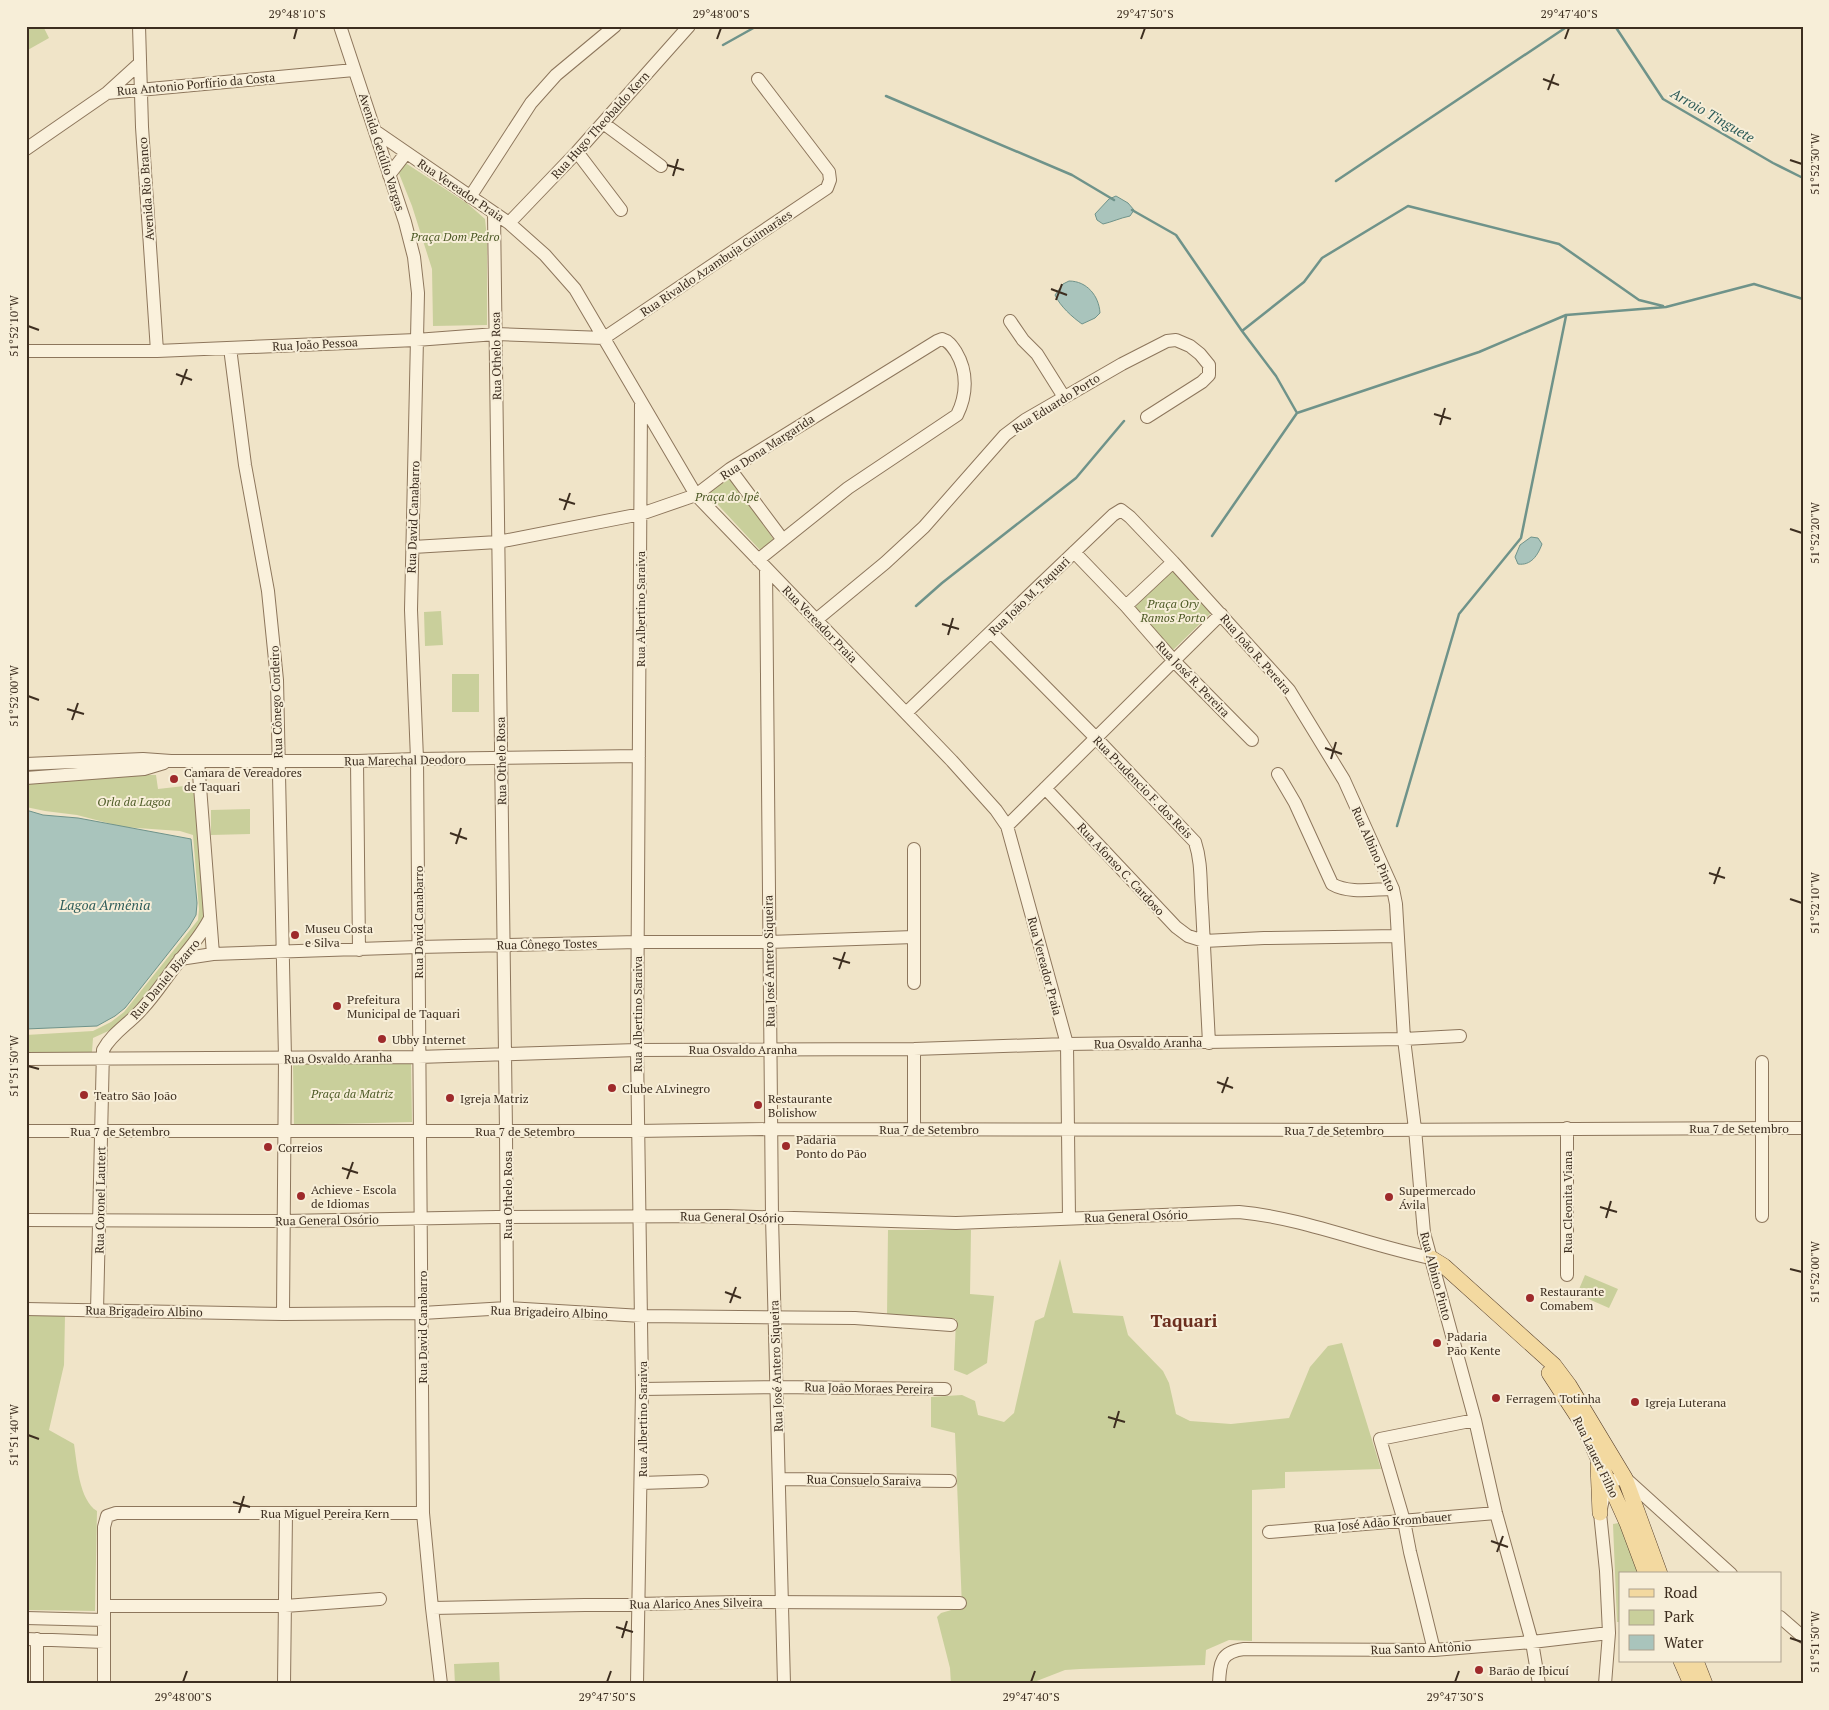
<svg xmlns="http://www.w3.org/2000/svg" width="1829" height="1710" font-family="'PT Serif',serif">
<rect width="100%" height="100%" fill="#f0e4c8"/>
<!-- green -->
<path fill="#c9cf9b" d="M 26,26 L 43,26 L 49,38 L 26,51 Z
M 404,162 L 468,204 L 485,219 L 487,238 L 487,325 L 433,326 L 432,269 L 412,206 L 398,171 Z
M 730,477 L 774,540 L 760,550 L 707,493 Z
M 1173,570 L 1211,613 L 1173,650 L 1135,607 Z
M 441,611 L 443,645 L 425,646 L 424,612 Z
M 452,674 L 479,674 L 479,712 L 452,712 Z
M 125,775 L 156,775 L 158,789 L 193,785 L 205,910 L 200,929 L 130,1015 L 117,1027 L 93,1038 L 92,1052 L 89,1056 L 26,1056 L 26,1035 L 93,1031 L 111,1022 L 124,1012 L 198,920 L 199,909 L 193,835 L 180,831 L 123,827 L 77,815 L 45,811 L 26,807 L 26,784 Z
M 250,809 L 250,834 L 211,835 L 211,810 Z
M 411,1062 L 412,1122 L 294,1125 L 293,1064 Z
M 888,1230 L 971,1230 L 970,1294 L 994,1296 L 987,1363 L 967,1375 L 954,1370 L 956,1319 L 887,1316 Z
M 1060,1259 L 1073,1313 L 1123,1316 L 1128,1335 L 1163,1371 L 1169,1383 L 1176,1414 L 1190,1421 L 1231,1424 L 1289,1418 L 1310,1367 L 1328,1346 L 1342,1343 L 1381,1469 L 1285,1472 L 1285,1488 L 1252,1490 L 1252,1641 L 1229,1640 L 1206,1650 L 1205,1665 L 1080,1669 L 1065,1670 L 1029,1684 L 951,1684 L 950,1668 L 937,1617 L 941,1613 L 962,1607 L 955,1433 L 931,1427 L 931,1397 L 962,1395 L 975,1401 L 978,1415 L 1004,1422 L 1014,1413 L 1035,1321 L 1044,1317 Z
M 1585,1275 L 1618,1289 L 1609,1308 L 1577,1294 Z
M 26,1315 L 65,1316 L 64,1365 L 49,1430 L 74,1444 C 77,1463 79,1500 97,1511 L 95,1611 L 26,1610 Z
M 1619,1523 L 1638,1574 L 1620,1574 L 1620,1622 L 1617,1622 L 1613,1524 Z
M 499,1662 L 500,1684 L 455,1684 L 454,1664 Z"/>
<!-- water -->
<path fill="#a9c4bc" stroke="#6f938a" d="M 1116,196 L 1128,203 L 1134,210 L 1130,216 C 1120,218 1112,222 1103,224 L 1097,220 L 1095,214 L 1109,199 Z
M 1069,281 C 1087,281 1099,296 1100,313 L 1095,318 L 1082,324 C 1072,317 1060,306 1055,295 L 1063,284 Z
M 1531,537 L 1538,538 L 1542,544 C 1538,555 1531,566 1518,564 L 1515,557 L 1520,545 Z
M 26,810 L 43,815 L 78,818 L 191,839 L 197,903 L 196,915 L 189,927 L 125,1008 L 115,1016 L 97,1026 L 26,1029 Z"/>
<g fill="none" stroke-linecap="round" stroke-linejoin="round">
<!-- stream -->
<path stroke="#6f938a" stroke-width="2.5" d="M 1615,26 L 1663,99 L 1773,163 L 1803,178
M 723,45 L 757,26
M 886,96 L 1072,175 L 1114,200
M 1336,181 L 1568,26
M 1132,210 L 1176,235 L 1242,331 L 1276,376 L 1297,413
M 1242,331 L 1304,282 L 1322,258 L 1408,206 L 1559,244 L 1639,300 L 1663,306
M 1212,536 L 1297,413 L 1479,352 L 1566,315 L 1666,307 L 1754,284 L 1803,299
M 916,606 L 942,583 L 1076,478 L 1124,421
M 1397,826 L 1459,614 L 1521,538 L 1566,316"/>
<defs>
<path id="minor" d="M 139,26 L 142,127 L 157,351
M 340,26 L 405,222 L 414,257 L 418,293 L 411,610 L 417,759 L 423,1513 L 432,1608 L 441,1684
M 107,93 L 140,63
M 603,123 L 661,166
M 375,131 L 509,223 L 545,255 L 575,289 L 696,495 L 952,761 L 996,810 L 1007,826 L 1067,1044 L 1069,1218
M 26,149 L 107,93 L 354,70
M 577,152 L 621,210
M 389,175 L 406,153
M 470,197 L 531,103 L 556,75 L 615,26
M 494,213 L 506,1131 L 507,1308
M 509,223 L 577,152 L 689,26
M 1010,321 L 1023,340 L 1037,354 L 1064,397
M 604,338 L 827,188 L 830,180 L 829,172 L 758,79
M 230,348 L 245,465 L 268,591 L 277,680 L 285,1058 L 283,1314
M 26,351 L 157,351 L 416,340 L 496,334 L 604,338
M 730,469 L 783,540
M 413,547 L 498,542 L 641,514 L 696,495 L 730,469 L 937,341 L 942,339 C 949,341 952,346 956,352 C 968,372 967,395 957,415 L 848,488 L 758,560
M 1074,552 L 1126,606 L 1174,661 L 1252,740
M 766,568 L 772,1217 L 784,1684
M 1126,606 L 1173,562
M 816,620 L 885,563 L 924,527 L 1005,435 L 1025,420 L 1122,364 L 1167,341 L 1176,340 L 1190,346 L 1200,354 L 1209,365 L 1209,375 L 1202,382 L 1147,417
M 991,632 L 1096,738 L 1195,842 C 1202,863 1200,884 1202,907 C 1204,952 1207,997 1209,1043
M 906,713 L 1113,515 L 1121,510 L 1130,517 L 1173,562 L 1289,690 L 1344,780 L 1393,889 L 1396,904 L 1404,1039 L 1415,1129 L 1424,1233 L 1475,1420 L 1496,1513 L 1532,1642 L 1539,1684
M 198,761 L 213,954
M 357,761 L 359,950
M 26,764 L 143,759 L 171,761 L 357,761 L 417,759 L 639,756
M 1278,774 L 1295,803 L 1332,884 C 1349,894 1374,889 1393,889
M 26,778 L 144,769 L 164,763
M 1045,788 L 1176,927 L 1188,936 L 1204,941 L 1264,938 L 1398,936
M 1007,826 L 1221,614
M 180,959 L 213,954 L 418,947 L 638,942 L 769,942 L 914,937
M 914,983 L 914,849
M 26,1059 L 418,1057 L 637,1050 L 914,1049 L 1067,1044 L 1404,1039 L 1460,1036
M 1762,1062 L 1762,1216
M 914,1129 L 914,1049
M 26,1131 L 637,1131 L 771,1129 L 1377,1130 L 1803,1128
M 26,1220 L 284,1221 L 497,1217 L 727,1216 L 956,1223 L 1239,1212 C 1304,1218 1367,1245 1431,1258
M 1567,1275 L 1567,1128
M 26,1309 L 283,1314 L 422,1313 L 507,1308 L 642,1316 L 855,1318 L 951,1325
M 97,1311 L 103,1050 C 112,1033 129,1024 142,1009 C 156,994 167,976 180,960 C 191,947 201,935 209,920
M 642,1389 L 776,1387 L 945,1389
M 779,1479 L 950,1481
M 641,1483 L 702,1481
M 1269,1532 L 1496,1513
M 104,1606 L 285,1606 L 380,1599
M 432,1608 L 738,1602 L 960,1603
M 1780,1617 L 1803,1637
M 26,1618 L 104,1620
M 26,1639 L 104,1642
M 1434,1650 L 1410,1552 L 1404,1521 L 1380,1439 L 1475,1420
M 37,1684 L 37,1639
M 104,1684 L 104,1527 L 107,1516 L 116,1513 L 423,1513
M 284,1684 L 286,1513
M 637,1684 L 642,1389 L 637,1050 L 641,404
M 1219,1684 C 1220,1663 1220,1652 1244,1649 L 1434,1650 L 1532,1642 L 1609,1633
M 1605,1684 L 1609,1633 L 1606,1571 L 1600,1513 L 1603,1499 L 1610,1486 L 1615,1480 L 1625,1478 L 1731,1574"/>
<path id="major" d="M 1431,1258 L 1444,1266 L 1554,1365 L 1569,1385 L 1625,1478 L 1660,1574
M 1549,1373 L 1583,1425 L 1627,1523 L 1646,1574
M 1598,1465 L 1600,1513
M 1681,1661 L 1691,1684
M 1696,1661 L 1705,1684"/>
</defs>
<!-- minor casing -->
<use href="#minor" stroke="#8d765c" stroke-width="14"/>
<!-- major casing -->
<use href="#major" stroke="#5b4430" stroke-width="16"/>
<!-- minor -->
<use href="#minor" stroke="#faf1dc" stroke-width="12"/>
<!-- major -->
<use href="#major" stroke="#f3d9a0" stroke-width="15"/>
</g>
<!-- ticks -->
<path fill="none" stroke="#3d2e20" stroke-width="2" d="M 294,39 L 297,28M 717,39 L 721,28M 1141,39 L 1145,28M 1565,39 L 1569,28M 1543,79 L 1559,85M 1548,90 L 1554,74M 1790,160 L 1802,164M 667,165 L 684,170M 673,176 L 678,159M 1051,289 L 1067,295M 1056,300 L 1062,284M 28,326 L 39,330M 176,374 L 192,380M 181,385 L 187,369M 1434,414 L 1451,419M 1440,425 L 1445,408M 559,499 L 575,504M 564,510 L 570,493M 1790,529 L 1802,533M 942,624 L 959,629M 948,635 L 953,618M 28,696 L 39,700M 67,709 L 84,714M 72,720 L 78,703M 1325,748 L 1342,754M 1331,759 L 1336,742M 450,833 L 467,839M 456,844 L 461,828M 1709,873 L 1725,878M 1714,884 L 1720,867M 1790,899 L 1802,903M 833,958 L 850,963M 839,969 L 845,952M 28,1066 L 39,1069M 1217,1082 L 1233,1088M 1222,1093 L 1228,1077M 342,1168 L 358,1173M 347,1179 L 353,1162M 1600,1207 L 1617,1212M 1606,1218 L 1611,1201M 1790,1269 L 1802,1272M 725,1292 L 741,1298M 730,1303 L 736,1287M 1108,1417 L 1125,1422M 1114,1428 L 1119,1411M 28,1435 L 39,1439M 233,1502 L 250,1507M 239,1513 L 244,1496M 1491,1541 L 1508,1547M 1497,1552 L 1503,1536M 616,1627 L 633,1632M 622,1638 L 627,1621M 1790,1638 L 1802,1642M 183,1682 L 187,1671M 607,1682 L 611,1671M 1031,1682 L 1035,1671M 1455,1682 L 1459,1671"/>
<!-- markers -->
<g fill="#9e2a2b" stroke="#f7eed8" stroke-width="2">
<circle cx="174" cy="779" r="5"/>
<circle cx="295" cy="935" r="5"/>
<circle cx="337" cy="1006" r="5"/>
<circle cx="382" cy="1039" r="5"/>
<circle cx="612" cy="1088" r="5"/>
<circle cx="84" cy="1095" r="5"/>
<circle cx="450" cy="1098" r="5"/>
<circle cx="758" cy="1105" r="5"/>
<circle cx="786" cy="1146" r="5"/>
<circle cx="268" cy="1147" r="5"/>
<circle cx="301" cy="1196" r="5"/>
<circle cx="1389" cy="1197" r="5"/>
<circle cx="1530" cy="1298" r="5"/>
<circle cx="1437" cy="1343" r="5"/>
<circle cx="1496" cy="1398" r="5"/>
<circle cx="1635" cy="1402" r="5"/>
<circle cx="1479" cy="1670" r="5"/>
</g>
<g text-anchor="middle" dominant-baseline="central" stroke-width="4" stroke-linejoin="round" paint-order="stroke">
<!-- street labels -->
<g font-size="12" fill="#3d2e20" stroke="#f7eed8">
<text transform="translate(196 84) rotate(-5)">Rua Antonio Porfírio da Costa</text>
<text transform="translate(600 125) rotate(-48)">Rua Hugo Theobaldo Kern</text>
<text transform="translate(382 152) rotate(72)">Avenida Getúlio Vargas</text>
<text transform="translate(146 189) rotate(-94)">Avenida Rio Branco</text>
<text transform="translate(461 190) rotate(34)">Rua Vereador Praia</text>
<text transform="translate(716 263) rotate(-34)">Rua Rivaldo Azambuja Guimarães</text>
<text transform="translate(315 344) rotate(-3)">Rua João Pessoa</text>
<text transform="translate(496 356) rotate(-91)">Rua Othelo Rosa</text>
<text transform="translate(1056 403) rotate(-32)">Rua Eduardo Porto</text>
<text transform="translate(767 447) rotate(-33)">Rua Dona Margarida</text>
<text transform="translate(413 517) rotate(-88)">Rua David Canabarro</text>
<text transform="translate(1029 596) rotate(-44)">Rua João M. Taquari</text>
<text transform="translate(640 609) rotate(-90)">Rua Albertino Saraiva</text>
<text transform="translate(820 624) rotate(46)">Rua Vereador Praia</text>
<text transform="translate(1256 654) rotate(49)">Rua João R. Pereira</text>
<text transform="translate(1193 679) rotate(46)">Rua José R. Pereira</text>
<text transform="translate(276 702) rotate(-92)">Rua Cônego Cordeiro</text>
<text transform="translate(405 760) rotate(-1)">Rua Marechal Deodoro</text>
<text transform="translate(501 761) rotate(-91)">Rua Othelo Rosa</text>
<text transform="translate(1143 787) rotate(46)">Rua Prudencio F. dos Reis</text>
<text transform="translate(1374 849) rotate(66)">Rua Albino Pinto</text>
<text transform="translate(1121 869) rotate(47)">Rua Afonso C. Cardoso</text>
<text transform="translate(418 922) rotate(-90)">Rua David Canabarro</text>
<text transform="translate(547 944) rotate(-1)">Rua Cônego Tostes</text>
<text transform="translate(769 961) rotate(-91)">Rua José Antero Siqueira</text>
<text transform="translate(1045 966) rotate(75)">Rua Vereador Praia</text>
<text transform="translate(165 979) rotate(-50)">Rua Daniel Bizarro</text>
<text transform="translate(637 1014) rotate(-90)">Rua Albertino Saraiva</text>
<text transform="translate(1148 1043) rotate(-1)">Rua Osvaldo Aranha</text>
<text x="743" y="1049">Rua Osvaldo Aranha</text>
<text transform="translate(338 1058) rotate(-1)">Rua Osvaldo Aranha</text>
<text x="1739" y="1128">Rua 7 de Setembro</text>
<text x="929" y="1129">Rua 7 de Setembro</text>
<text x="1334" y="1130">Rua 7 de Setembro</text>
<text x="120" y="1131">Rua 7 de Setembro</text>
<text x="525" y="1131">Rua 7 de Setembro</text>
<text transform="translate(507 1195) rotate(-90)">Rua Othelo Rosa</text>
<text transform="translate(100 1200) rotate(-89)">Rua Coronel Lautert</text>
<text transform="translate(1567 1202) rotate(-90)">Rua Cleonita Viana</text>
<text transform="translate(1136 1216) rotate(-2)">Rua General Osório</text>
<text transform="translate(732 1217) rotate(1)">Rua General Osório</text>
<text transform="translate(327 1220) rotate(-1)">Rua General Osório</text>
<text transform="translate(1436 1276) rotate(75)">Rua Albino Pinto</text>
<text transform="translate(144 1311) rotate(1)">Rua Brigadeiro Albino</text>
<text transform="translate(549 1312) rotate(2)">Rua Brigadeiro Albino</text>
<text transform="translate(422 1327) rotate(-90)">Rua David Canabarro</text>
<text transform="translate(776 1366) rotate(-92)">Rua José Antero Siqueira</text>
<text transform="translate(869 1388) rotate(1)">Rua João Moraes Pereira</text>
<text transform="translate(642 1419) rotate(-90)">Rua Albertino Saraiva</text>
<text transform="translate(1596 1457) rotate(64)">Rua Lauert Filho</text>
<text transform="translate(864 1480) rotate(1)">Rua Consuelo Saraiva</text>
<text x="325" y="1513">Rua Miguel Pereira Kern</text>
<text transform="translate(1383 1522) rotate(-5)">Rua José Adão Krombauer</text>
<text transform="translate(696 1603) rotate(-1)">Rua Alarico Anes Silveira</text>
<text transform="translate(1421 1648) rotate(-2)">Rua Santo Antônio</text>
</g>
<!-- park labels -->
<g font-size="12" font-style="italic" fill="#4d5a26" stroke="#f7eed8">
<text x="455" y="236">Praça Dom Pedro</text>
<text x="727" y="496">Praça do Ipê</text>
<text x="1173" y="603">Praça Ory<tspan x="1173" dy="14">Ramos Porto</tspan></text>
<text x="134" y="801">Orla da Lagoa</text>
<text x="352" y="1093">Praça da Matriz</text>
</g>
<!-- poi labels -->
<g font-size="12" fill="#3d2e20" stroke="#f7eed8" text-anchor="start">
<text x="184" y="772">Camara de Vereadores<tspan x="184" dy="14">de Taquari</tspan></text>
<text x="305" y="928">Museu Costa<tspan x="305" dy="14">e Silva</tspan></text>
<text x="347" y="999">Prefeitura<tspan x="347" dy="14">Municipal de Taquari</tspan></text>
<text x="392" y="1039">Ubby Internet</text>
<text x="622" y="1088">Clube ALvinegro</text>
<text x="94" y="1095">Teatro São João</text>
<text x="460" y="1098">Igreja Matriz</text>
<text x="768" y="1098">Restaurante<tspan x="768" dy="14">Bolishow</tspan></text>
<text x="796" y="1139">Padaria<tspan x="796" dy="14">Ponto do Pão</tspan></text>
<text x="278" y="1147">Correios</text>
<text x="311" y="1189">Achieve - Escola<tspan x="311" dy="14">de Idiomas</tspan></text>
<text x="1399" y="1190">Supermercado<tspan x="1399" dy="14">Ávila</tspan></text>
<text x="1540" y="1291">Restaurante<tspan x="1540" dy="14">Comabem</tspan></text>
<text x="1447" y="1336">Padaria<tspan x="1447" dy="14">Pão Kente</tspan></text>
<text x="1506" y="1398">Ferragem Totinha</text>
<text x="1645" y="1402">Igreja Luterana</text>
<text x="1489" y="1670">Barão de Ibicuí</text>
</g>
<!-- water labels -->
<g font-size="14" font-style="italic" fill="#2f5d5a" stroke="#f7eed8">
<text transform="translate(1713 115) rotate(30)">Arroio Tinguete</text>
<text x="105" y="904">Lagoa Armênia</text>
</g>
<!-- district labels -->
<g font-size="18" font-weight="bold" fill="#6b2e1e" stroke="#f7eed8">
<text x="1184" y="1320">Taquari</text>
</g>
</g>
<!-- border -->
<rect width="1829" height="1710" fill="none" stroke="#f7eed8" stroke-width="55"/>
<!-- legend -->
<rect x="1619" y="1572" width="162" height="90" fill="#f7eed8" stroke="#ada18e"/>
<rect x="1629" y="1589" width="25" height="8" fill="#f3d9a0" stroke="#ada18e"/>
<text x="1664" y="1598" font-size="15" fill="#3d2e20">Road</text>
<rect x="1629" y="1610" width="25" height="15" fill="#c9cf9b" stroke="#ada18e"/>
<text x="1664" y="1622" font-size="15" fill="#3d2e20">Park</text>
<rect x="1629" y="1635" width="25" height="15" fill="#a9c4bc" stroke="#ada18e"/>
<text x="1664" y="1648" font-size="15" fill="#3d2e20">Water</text>
<rect x="28" y="28" width="1774" height="1654" fill="none" stroke="#3d2e20" stroke-width="2"/>
<g font-size="12" text-anchor="middle" fill="#3d2e20">
<text x="297" y="18">29°48'10"S</text>
<text x="721" y="18">29°48'00"S</text>
<text x="1145" y="18">29°47'50"S</text>
<text x="1569" y="18">29°47'40"S</text>
<text transform="translate(1815 164) rotate(-90)" y="4">51°52'30"W</text>
<text transform="translate(14 326) rotate(-90)" y="4">51°52'10"W</text>
<text transform="translate(1815 533) rotate(-90)" y="4">51°52'20"W</text>
<text transform="translate(14 696) rotate(-90)" y="4">51°52'00"W</text>
<text transform="translate(1815 903) rotate(-90)" y="4">51°52'10"W</text>
<text transform="translate(14 1066) rotate(-90)" y="4">51°51'50"W</text>
<text transform="translate(1815 1272) rotate(-90)" y="4">51°52'00"W</text>
<text transform="translate(14 1435) rotate(-90)" y="4">51°51'40"W</text>
<text transform="translate(1815 1642) rotate(-90)" y="4">51°51'50"W</text>
<text x="183" y="1701">29°48'00"S</text>
<text x="607" y="1701">29°47'50"S</text>
<text x="1031" y="1701">29°47'40"S</text>
<text x="1455" y="1701">29°47'30"S</text>
</g>
</svg>
